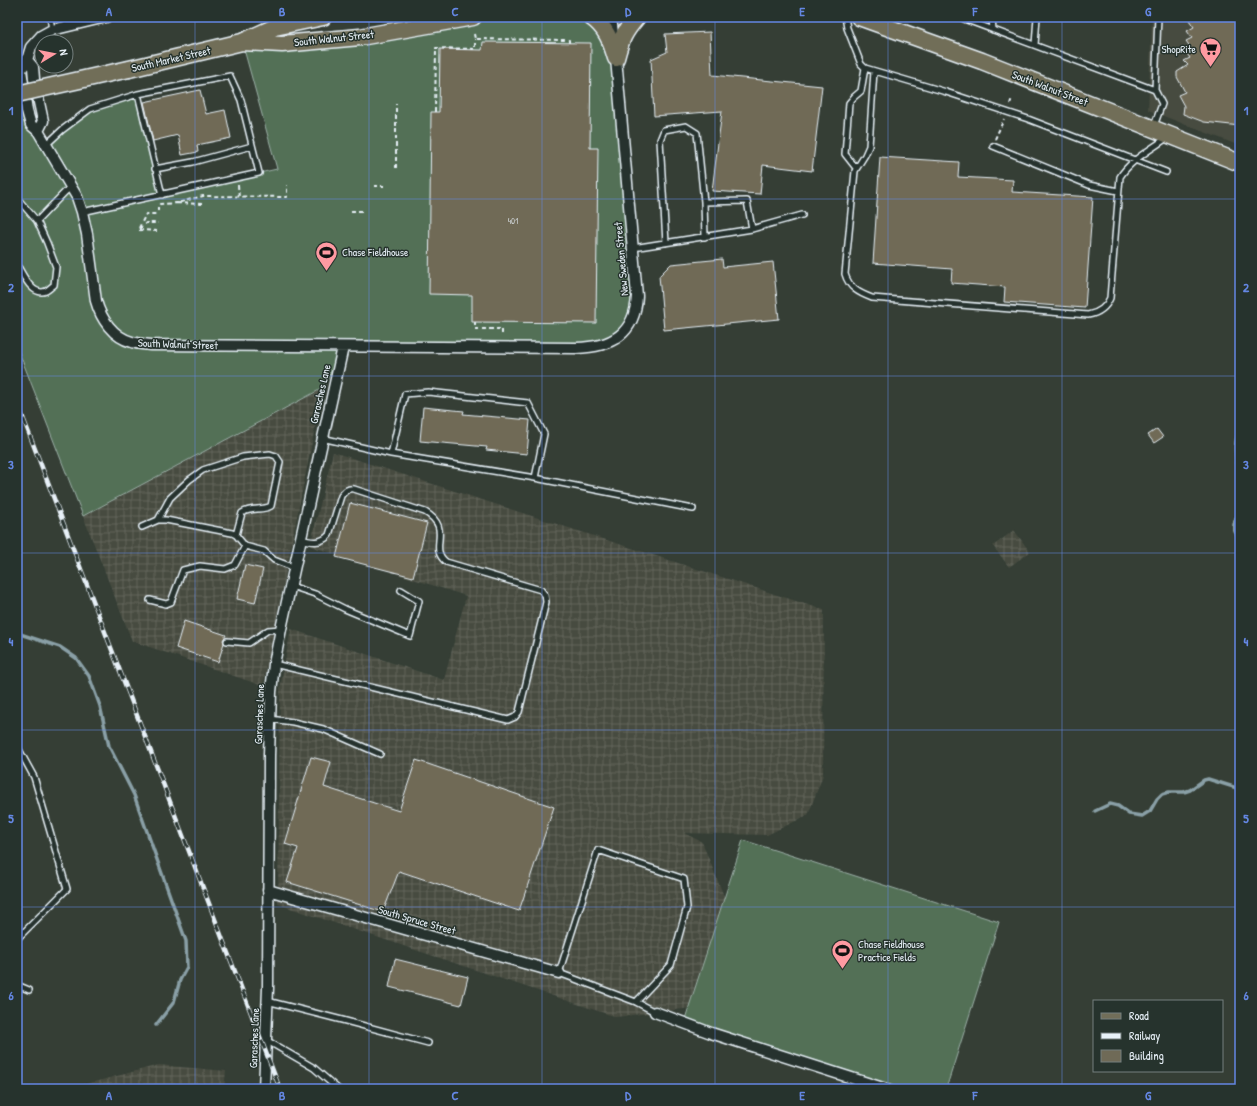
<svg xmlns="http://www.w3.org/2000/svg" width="1257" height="1106" font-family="'Patrick Hand',sans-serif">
<defs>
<pattern id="industrial-grid" width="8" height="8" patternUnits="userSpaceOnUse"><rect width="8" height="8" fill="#464b3f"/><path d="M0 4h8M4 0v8" fill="none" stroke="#61655c"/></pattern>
</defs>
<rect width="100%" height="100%" fill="#353e35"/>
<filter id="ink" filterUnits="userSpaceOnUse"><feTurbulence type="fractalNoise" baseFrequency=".025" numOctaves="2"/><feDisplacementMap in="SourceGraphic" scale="8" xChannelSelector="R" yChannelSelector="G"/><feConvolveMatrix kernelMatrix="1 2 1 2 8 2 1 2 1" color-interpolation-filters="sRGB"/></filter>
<g filter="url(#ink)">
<!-- built -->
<path fill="#464b3f" d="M 1152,17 L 1240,17 L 1240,146 L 1148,110 Z"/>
<!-- industrial -->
<path fill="url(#industrial-grid)" d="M 323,388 L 263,686 L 132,641 L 83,516 Z
M 333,452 L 824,610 L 823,775 L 808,815 L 767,835 L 684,833 L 702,842 L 739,933 L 717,1005 L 616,1017 L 278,904 L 280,688 L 291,629 L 444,680 L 466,596 L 310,546 Z
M 1014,530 L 1030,552 L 1009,567 L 993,546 Z
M 159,1065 L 226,1071 L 224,1089 L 67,1089 Z"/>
<!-- grass -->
<path fill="#527057" stroke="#9db0a8" d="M 473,17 L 591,17 L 610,38 L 634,317 L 607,344 L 343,347 L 323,388 L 83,516 L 17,347 L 17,114 L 27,111 L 46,144 L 90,109 L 138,94 L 162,195 L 277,169 L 242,42 Z
M 743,840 L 999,922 L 946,1089 L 904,1089 L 685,1019 Z"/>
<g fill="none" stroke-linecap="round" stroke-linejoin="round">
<!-- stream -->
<path stroke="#8aa0a7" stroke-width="3.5" d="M 1240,429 C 1233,443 1235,458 1240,472
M 1240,511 C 1234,521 1230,529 1240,538
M 1240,601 L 1238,616 L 1240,620
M 17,633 L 60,647 L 76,658 L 89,676 L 100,706 L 109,746 L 134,795 L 186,941 L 187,967 L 180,980 L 174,1002 L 156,1025
M 1095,811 L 1110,804 L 1118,806 L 1129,814 L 1142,816 L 1150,811 L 1157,799 L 1162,794 L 1169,792 L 1184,792 L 1190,790 L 1204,780 L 1208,779 L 1240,789"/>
</g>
<!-- building -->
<path fill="#6f6a57" stroke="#e8f1f8" d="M 1195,17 L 1240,17 L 1240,126 L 1204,122 L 1183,114 L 1184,106 L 1178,95 L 1185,92 L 1177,77 L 1177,72 L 1188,65 L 1184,61 L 1190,58 L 1185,51 L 1191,48 L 1186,41 L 1192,38 L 1187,31 L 1194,27 L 1189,20 Z
M 710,32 L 712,75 L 822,86 L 812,171 L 763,165 L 760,194 L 712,191 L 722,111 L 654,116 L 651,59 L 667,52 L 665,34 Z
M 483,42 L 591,43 L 590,148 L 598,148 L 596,323 L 472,322 L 472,295 L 429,294 L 431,112 L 439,112 L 440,49 L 482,50 Z
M 200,90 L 206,114 L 225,110 L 231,138 L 197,145 L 198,152 L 182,155 L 178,135 L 153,141 L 144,102 Z
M 880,157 L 959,162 L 958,177 L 1013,180 L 1012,192 L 1093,197 L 1085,308 L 1004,302 L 1005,287 L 951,283 L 952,269 L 873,263 Z
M 722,259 L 723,267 L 773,262 L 779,319 L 664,330 L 659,276 L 671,264 Z
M 423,407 L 464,411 L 463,414 L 530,420 L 527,454 L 486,450 L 487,447 L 420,441 Z
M 1157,429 L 1163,437 L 1154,443 L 1148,435 Z
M 350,503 L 427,523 L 413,577 L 336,557 Z
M 245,565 L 263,569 L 255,603 L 237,599 Z
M 184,621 L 226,635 L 223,640 L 224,643 L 218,662 L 176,648 Z
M 311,757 L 331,762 L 324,787 L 399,811 L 416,760 L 554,807 L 519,911 L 399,871 L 383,912 L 287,882 L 298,848 L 285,844 Z
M 395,959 L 468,977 L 461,1005 L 389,987 Z"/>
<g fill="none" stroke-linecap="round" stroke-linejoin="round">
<defs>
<path id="service" d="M 50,17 L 52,30
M 845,17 L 847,28 L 861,64 L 865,68 L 946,92 L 1028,119 L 1166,172
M 992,17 L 993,30
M 964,19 L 1155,90
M 1035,45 L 1037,17
M 874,71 L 869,146 L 865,155 L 855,171 L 845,274 C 849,288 859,293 872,298 L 1088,315 C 1099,313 1106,308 1110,298 L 1120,177 C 1130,160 1152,149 1168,137
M 138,94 L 162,195
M 1154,126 L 1162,104 L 1155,90 L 1158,17
M 46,145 L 62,130 L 90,109 L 138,94 L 230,76 L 241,100 L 259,173 L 82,212
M 993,146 L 1089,185 L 1118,191
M 856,168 L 845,154 L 849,103 L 854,97 L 861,91 L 865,68
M 155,169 L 193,162 L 252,146
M 17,198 L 37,221 L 47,243 L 56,267 L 54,285 C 51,287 48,290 46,291 C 32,297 23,274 17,265
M 704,202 L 705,237
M 37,221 L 65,192 L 71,187
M 666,243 L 660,140 L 664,130 L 686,126 L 697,133 L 704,202 L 747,201 L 752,229
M 633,248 L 752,229 L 802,215
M 322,438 L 391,454 L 535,478 L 693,509
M 391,454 L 405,394 L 428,392 L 528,403 L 544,434 L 535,478
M 158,520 L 170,498 L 189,480 L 203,470 L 243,457 L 270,454 L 276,456 L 280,462 L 271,506 C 262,511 251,507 242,513 L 236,535
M 142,527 L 158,520 L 166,520 L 232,533 L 236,535 L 245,546 L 264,551 L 274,560 L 295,568
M 291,586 L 315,594 L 345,609 L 410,636 L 419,601 L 401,590
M 150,600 L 166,604 L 171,602 L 183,570 L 200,566 L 225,569 L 235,565 L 245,546
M 227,641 L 249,643 L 268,630 L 281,629
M 274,664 L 508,720 L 515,717 L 519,712 L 546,602 L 545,595 L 541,590 L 446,562 C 427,547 454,529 425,512 L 354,489 C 347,488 345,491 341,496 L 329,535 C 321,544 311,542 300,539
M 270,719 L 293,722 L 323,729 L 380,754
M 17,746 L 34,777 L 67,889 L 17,939
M 17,985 L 29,990
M 267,1001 L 342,1020 L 428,1043
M 636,1002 L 671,965 L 687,907 L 684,879 L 598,850 L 559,973 L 636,1002 L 655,1012
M 266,1040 L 314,1068 L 338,1089"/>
<path id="minor" d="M 106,17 L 52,30 L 41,36 L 31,47 L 27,60 L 21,70 L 27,111 L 31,125 L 38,131 L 77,197 L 82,212 L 87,234 L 96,301 C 101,319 113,337 132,342 C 138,344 145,344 151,345 L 576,348 C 612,347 635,334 637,296 L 616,58 L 611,17
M 27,60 L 33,67 L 34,79 L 43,121 L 38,131
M 268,890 L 559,973
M 655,1012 L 711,1033 L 886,1089
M 264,1089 L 268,988 L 269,755 L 271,692 L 274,664 L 281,629 L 343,347"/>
<path id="primary" d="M 591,17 C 606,27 611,41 616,58
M 859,17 L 982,61 L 1240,163
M 242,42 L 282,44 L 360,37 L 473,17
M 616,58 C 621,39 624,32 637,17
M 129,69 L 242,42 L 275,27 L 323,17"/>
</defs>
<!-- service casing -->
<use href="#service" stroke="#e8f1f8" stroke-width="8"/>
<!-- minor casing -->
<use href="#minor" stroke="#e8f1f8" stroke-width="13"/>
<!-- primary casing -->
<use href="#primary" stroke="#e8f1f8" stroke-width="19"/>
<!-- path -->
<path stroke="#e8f1f8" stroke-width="2" stroke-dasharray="4 3" stroke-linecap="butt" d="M 474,34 L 475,39 L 569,40 L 569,43
M 1010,104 L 1012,98
M 435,112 L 436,48 L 475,49 L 475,39
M 995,139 L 1004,119
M 396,168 L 396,104
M 238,185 L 239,198
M 374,186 L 384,186
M 177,203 L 203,204
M 158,211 L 158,206 L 160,204 L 177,203 L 203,196 L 287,197 L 287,185
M 351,211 L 365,211
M 139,228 L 146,214 L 158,214
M 139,229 L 146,223 L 158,223
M 139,230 L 158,231
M 475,322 L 475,329 L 502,329 L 502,336"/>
<!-- service -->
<use href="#service" stroke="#26332d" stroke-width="5"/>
<!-- minor -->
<use href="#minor" stroke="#26332d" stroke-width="10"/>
<!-- primary -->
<use href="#primary" stroke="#716e59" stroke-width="16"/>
<defs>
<path id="rail" d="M 17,402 L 280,1089"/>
</defs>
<!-- rail casing -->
<use href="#rail" stroke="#e8f1f8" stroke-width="4.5"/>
<!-- rail -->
<use href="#rail" stroke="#26332d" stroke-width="3" stroke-dasharray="9" stroke-linecap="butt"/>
<defs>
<path id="primary-bridge" d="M 17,94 L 129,69"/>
</defs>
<!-- primary-bridge casing -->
<use href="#primary-bridge" stroke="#e8f1f8" stroke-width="19" stroke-linecap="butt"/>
<!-- primary-bridge -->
<use href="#primary-bridge" stroke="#716e59" stroke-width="16"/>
</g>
</g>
<!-- grid -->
<path fill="none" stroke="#6487e3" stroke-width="1" stroke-opacity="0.55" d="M 195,17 L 195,1089M 369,17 L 369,1089M 542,17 L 542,1089M 715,17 L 715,1089M 888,17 L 888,1089M 1062,17 L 1062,1089M 17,199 L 1240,199M 17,376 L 1240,376M 17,553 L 1240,553M 17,730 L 1240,730M 17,907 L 1240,907"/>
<!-- icons -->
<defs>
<symbol id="supermarket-pin" viewBox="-11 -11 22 30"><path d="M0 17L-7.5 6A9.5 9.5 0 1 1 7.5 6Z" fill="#ff9aa2" stroke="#26332d"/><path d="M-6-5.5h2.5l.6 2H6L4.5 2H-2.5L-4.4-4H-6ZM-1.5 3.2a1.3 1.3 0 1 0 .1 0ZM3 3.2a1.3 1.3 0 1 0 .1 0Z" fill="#111"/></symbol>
<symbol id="stadium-pin" viewBox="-11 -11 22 30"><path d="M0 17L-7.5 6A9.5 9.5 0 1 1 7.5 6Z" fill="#ff9aa2" stroke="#26332d"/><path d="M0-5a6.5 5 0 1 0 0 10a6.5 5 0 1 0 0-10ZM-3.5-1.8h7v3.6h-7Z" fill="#111"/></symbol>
</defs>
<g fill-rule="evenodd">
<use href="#supermarket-pin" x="1198" y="36" width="25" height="34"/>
<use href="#stadium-pin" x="314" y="240" width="25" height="34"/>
<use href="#stadium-pin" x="830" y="938" width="25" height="34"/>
</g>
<g text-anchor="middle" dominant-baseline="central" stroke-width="3" stroke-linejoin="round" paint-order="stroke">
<!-- number labels -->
<g font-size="9" fill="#cacfd0">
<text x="513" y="221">401</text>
</g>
<!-- street labels -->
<g font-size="11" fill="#e8f1f8" stroke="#26332d">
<text transform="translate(334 38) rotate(-6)">South Walnut Street</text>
<text transform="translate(171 59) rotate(-13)">South Market Street</text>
<text transform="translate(1050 88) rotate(21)">South Walnut Street</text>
<text transform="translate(621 259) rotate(-95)">New Sweden Street</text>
<text transform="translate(178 344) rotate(2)">South Walnut Street</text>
<text transform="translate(320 394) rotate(-77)">Garasches Lane</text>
<text transform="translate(259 714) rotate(-88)">Garasches Lane</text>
<text transform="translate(417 920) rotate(16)">South Spruce Street</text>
<text transform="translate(254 1038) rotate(-88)">Garasches Lane</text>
</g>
<!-- poi labels -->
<g font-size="11" fill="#e8f1f8" stroke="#26332d" text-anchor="start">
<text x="1196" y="49" text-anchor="end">ShopRite</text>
<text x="342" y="252">Chase Fieldhouse</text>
<text x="858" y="944">Chase Fieldhouse<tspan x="858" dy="13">Practice Fields</tspan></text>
</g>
</g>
<!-- margin -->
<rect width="1257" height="1106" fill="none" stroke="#26332d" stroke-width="44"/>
<!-- legend -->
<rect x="1093" y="1000" width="130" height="72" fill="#26332d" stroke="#747f7e"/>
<rect x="1101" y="1013" width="20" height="6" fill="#716e59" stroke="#747f7e"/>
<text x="1129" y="1020" font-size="12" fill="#e8f1f8">Road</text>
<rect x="1101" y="1033" width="20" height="6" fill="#e8f1f8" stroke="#747f7e"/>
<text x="1129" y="1040" font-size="12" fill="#e8f1f8">Railway</text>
<rect x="1101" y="1050" width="20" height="12" fill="#6f6a57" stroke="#747f7e"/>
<text x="1129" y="1060" font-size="12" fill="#e8f1f8">Building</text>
<!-- north arrow -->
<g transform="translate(54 54) rotate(80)"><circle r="19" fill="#26332d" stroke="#747f7e"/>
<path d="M0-3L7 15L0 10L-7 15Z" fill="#ff9aa2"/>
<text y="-6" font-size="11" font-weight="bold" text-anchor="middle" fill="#e8f1f8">N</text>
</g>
<rect x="22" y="22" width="1213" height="1062" fill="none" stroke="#6487e3" stroke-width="1.5"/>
<g font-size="13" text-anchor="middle" font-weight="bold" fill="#6487e3">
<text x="109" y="16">A</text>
<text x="282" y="16">B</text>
<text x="455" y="16">C</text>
<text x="628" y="16">D</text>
<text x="802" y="16">E</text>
<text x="975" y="16">F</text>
<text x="1148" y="16">G</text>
<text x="11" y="115">1</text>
<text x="1246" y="115">1</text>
<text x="11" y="292">2</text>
<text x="1246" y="292">2</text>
<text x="11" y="469">3</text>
<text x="1246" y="469">3</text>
<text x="11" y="646">4</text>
<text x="1246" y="646">4</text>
<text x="11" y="823">5</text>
<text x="1246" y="823">5</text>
<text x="11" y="1000">6</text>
<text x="1246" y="1000">6</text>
<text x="109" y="1100">A</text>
<text x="282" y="1100">B</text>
<text x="455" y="1100">C</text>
<text x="628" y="1100">D</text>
<text x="802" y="1100">E</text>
<text x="975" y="1100">F</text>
<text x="1148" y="1100">G</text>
</g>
</svg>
